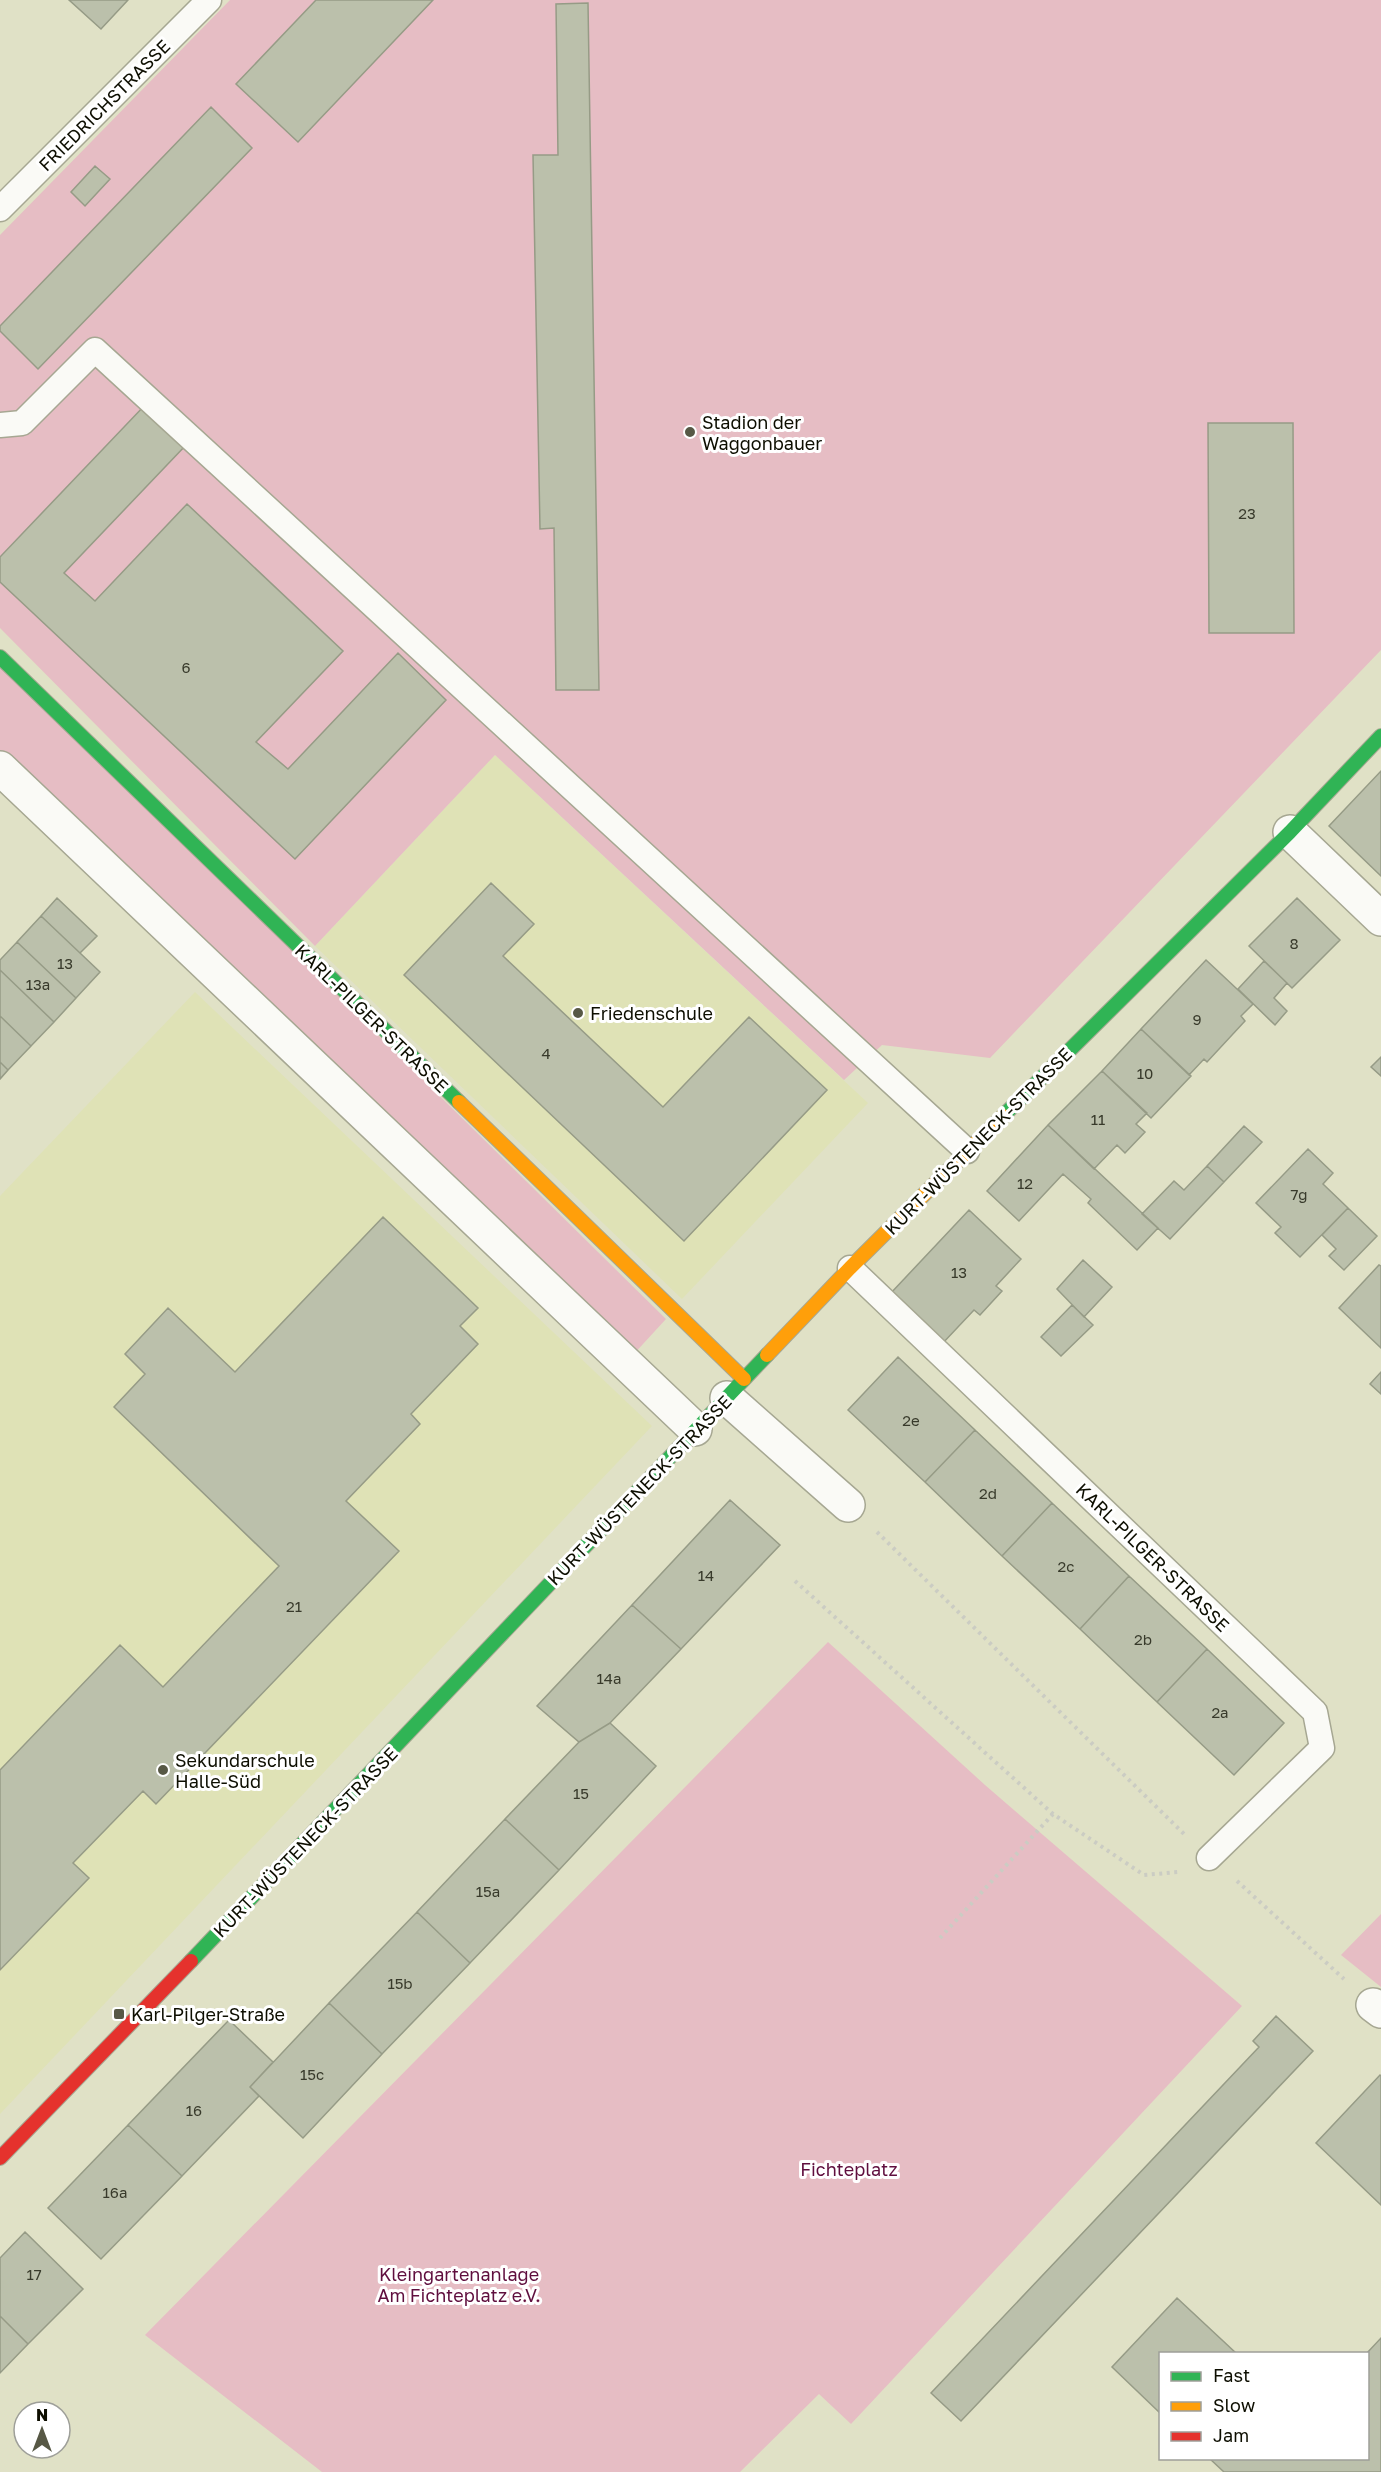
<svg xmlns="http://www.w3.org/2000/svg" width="1381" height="2472" font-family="'Golos Text',sans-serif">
<rect width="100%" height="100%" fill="#e0e1c6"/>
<!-- built -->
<path fill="#dfe2b6" d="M 495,755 L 868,1103 L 682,1299 L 315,946 Z
M 195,992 L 652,1426 L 0,2114 L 0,1196 Z"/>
<!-- green -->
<path fill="#e6bdc4" d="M 230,0 L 1381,0 L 1381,650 L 990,1058 L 882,1045 L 844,1080 L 495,755 L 315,946 L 0,628 L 0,235 Z
M 0,663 L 666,1319 L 632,1356 L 0,760 Z
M 828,1642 L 985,1785 L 1242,2006 L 851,2424 L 819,2394 L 740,2472 L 322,2472 L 145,2335 Z
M 1381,1914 L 1381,1987 L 1341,1955 Z"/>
<!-- building -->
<path fill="#bbc0ab" stroke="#969b86" stroke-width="1.5" d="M 69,0 L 128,0 L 101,29 Z
M 316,0 L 433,0 L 298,142 L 236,84 Z
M 588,3 L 599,690 L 556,690 L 554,528 L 540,529 L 533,155 L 558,155 L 556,4 Z
M 211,107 L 252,148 L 38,369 L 0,331 L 0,326 Z
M 95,166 L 110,179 L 85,206 L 71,192 Z
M 145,405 L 186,445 L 64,573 L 95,601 L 187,504 L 343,651 L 256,742 L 288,769 L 398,653 L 446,700 L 295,859 L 0,582 L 0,557 Z
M 1208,423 L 1293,423 L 1294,633 L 1209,633 Z
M 1381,771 L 1381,876 L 1329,826 Z
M 491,883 L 534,924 L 503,956 L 663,1107 L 749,1017 L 827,1090 L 684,1241 L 404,975 Z
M 57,898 L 97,936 L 80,953 L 41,916 Z
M 1297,898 L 1340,940 L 1292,988 L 1249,946 Z
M 41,916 L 100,972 L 76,998 L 17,942 Z
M 17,942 L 76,998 L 54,1022 L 0,970 L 0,960 Z
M 1206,960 L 1253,1004 L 1241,1016 L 1245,1021 L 1207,1062 L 1204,1059 L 1189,1075 L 1141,1029 Z
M 1264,961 L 1287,983 L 1274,998 L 1287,1011 L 1275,1025 L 1238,989 Z
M 0,970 L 54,1022 L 31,1046 L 0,1016 Z
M 0,1016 L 31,1046 L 8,1070 L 0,1062 Z
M 1141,1029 L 1191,1076 L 1151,1118 L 1102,1071 Z
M 1381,1057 L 1381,1076 L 1371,1067 Z
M 0,1062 L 8,1070 L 0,1079 Z
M 1102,1071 L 1147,1113 L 1136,1124 L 1145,1132 L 1125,1153 L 1117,1145 L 1094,1169 L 1048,1125 Z
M 1048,1125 L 1158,1228 L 1137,1250 L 1088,1203 L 1091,1199 L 1063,1174 L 1019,1221 L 987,1191 Z
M 1244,1126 L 1262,1142 L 1224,1182 L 1207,1166 Z
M 1308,1149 L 1333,1173 L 1323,1184 L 1348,1208 L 1300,1257 L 1275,1233 L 1281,1227 L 1256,1203 Z
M 1207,1166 L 1224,1182 L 1170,1239 L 1142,1214 L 1174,1181 L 1184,1190 Z
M 1348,1208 L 1377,1236 L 1344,1270 L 1329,1256 L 1336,1249 L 1322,1235 Z
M 969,1210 L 1021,1259 L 996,1286 L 1002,1291 L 980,1315 L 974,1310 L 942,1344 L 890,1294 Z
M 383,1217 L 478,1308 L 460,1326 L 478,1344 L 411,1414 L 420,1424 L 346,1501 L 399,1551 L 156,1804 L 143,1791 L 73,1863 L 89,1878 L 0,1970 L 0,1770 L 120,1645 L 163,1687 L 279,1566 L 114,1407 L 145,1374 L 125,1354 L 168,1308 L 235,1372 Z
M 1083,1260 L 1112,1287 L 1084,1317 L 1057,1289 Z
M 1379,1265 L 1381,1266 L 1381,1348 L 1339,1308 Z
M 1072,1305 L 1093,1325 L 1061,1356 L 1041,1337 Z
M 898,1357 L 975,1430 L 925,1482 L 848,1410 Z
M 1381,1372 L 1381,1394 L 1370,1384 Z
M 975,1430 L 1052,1503 L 1002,1556 L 925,1482 Z
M 730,1500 L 780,1545 L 681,1649 L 632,1605 Z
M 1052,1503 L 1129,1576 L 1080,1629 L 1002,1556 Z
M 1129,1576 L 1207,1649 L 1157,1702 L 1080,1629 Z
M 632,1605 L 681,1649 L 610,1723 L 579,1742 L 537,1706 Z
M 1207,1649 L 1284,1723 L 1234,1775 L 1157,1702 Z
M 610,1723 L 656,1766 L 559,1870 L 505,1819 L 579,1742 Z
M 505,1819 L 559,1870 L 470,1963 L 417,1912 Z
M 417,1912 L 470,1963 L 382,2054 L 329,2003 Z
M 329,2003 L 382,2054 L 303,2138 L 250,2087 Z
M 1276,2016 L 1313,2051 L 961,2421 L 931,2393 L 1259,2047 L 1253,2041 Z
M 229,2020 L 273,2062 L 250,2087 L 259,2096 L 182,2176 L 128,2125 Z
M 1380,2075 L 1381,2076 L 1381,2205 L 1316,2143 Z
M 128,2125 L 182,2176 L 101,2259 L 48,2208 Z
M 25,2232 L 83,2289 L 28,2344 L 0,2316 L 0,2258 Z
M 1177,2298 L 1237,2354 L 1160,2354 L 1160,2413 L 1112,2367 Z
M 0,2316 L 28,2344 L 0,2373 Z
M 1381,2338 L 1381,2472 L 1224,2472 L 1209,2458 L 1368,2458 L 1366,2354 Z"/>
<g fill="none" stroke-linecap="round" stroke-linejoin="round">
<defs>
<path id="lane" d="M 0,209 L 209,0
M 0,425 L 22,423 L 95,350 L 967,1151
M 850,1268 L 1315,1712 L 1322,1748 L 1209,1858"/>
<path id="street" d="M 0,768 L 695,1429
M 1290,832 L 1381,919
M 727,1398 L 848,1505
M 1373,2005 L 1381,2011"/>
<path id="fast" d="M 0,657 L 459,1102
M 1003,1116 L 1290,832 L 1381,736
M 191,1961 L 767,1355"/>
<path id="slow" d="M 459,1102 L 744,1379
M 767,1355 L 850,1268 L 1003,1116"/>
<path id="jam" d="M 0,2158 L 191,1961"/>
</defs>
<!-- lane casing -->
<use href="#lane" stroke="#a6a792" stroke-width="27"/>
<!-- street casing -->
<use href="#street" stroke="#a6a792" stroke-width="36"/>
<!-- fast casing -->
<use href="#fast" stroke="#a6a792" stroke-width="16"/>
<!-- slow casing -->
<use href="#slow" stroke="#a6a792" stroke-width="16"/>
<!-- jam casing -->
<use href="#jam" stroke="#a6a792" stroke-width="16"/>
<!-- path -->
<path stroke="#cbccc3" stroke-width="4" stroke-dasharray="3 4.5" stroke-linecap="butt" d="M 877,1532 L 1184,1834
M 795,1581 L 1053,1814 L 1144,1875 L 1178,1872
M 1237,1881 L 1344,1979
M 940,1938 L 1053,1814"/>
<!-- lane -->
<use href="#lane" stroke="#fafaf6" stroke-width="24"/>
<!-- street -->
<use href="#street" stroke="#fafaf6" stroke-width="33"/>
<!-- fast -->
<use href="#fast" stroke="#30b455" stroke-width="14"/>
<!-- slow -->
<use href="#slow" stroke="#ff9f0a" stroke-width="14"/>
<!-- jam -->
<use href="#jam" stroke="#e5322d" stroke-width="14"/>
</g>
<!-- markers -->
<g fill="#575845" stroke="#fff" stroke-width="2">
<circle cx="690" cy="432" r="6"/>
<circle cx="578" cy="1013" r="6"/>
<circle cx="163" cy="1770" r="6"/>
<rect x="113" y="2008" width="12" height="12" rx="3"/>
</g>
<g text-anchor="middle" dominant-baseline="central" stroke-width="6" stroke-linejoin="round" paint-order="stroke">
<!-- number labels -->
<g font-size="15" fill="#383a2b">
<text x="1247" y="513">23</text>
<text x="186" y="667">6</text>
<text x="1294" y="943">8</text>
<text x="65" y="963">13</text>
<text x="38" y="984">13a</text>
<text x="1197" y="1019">9</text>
<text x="546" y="1053">4</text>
<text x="1145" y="1073">10</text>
<text x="1098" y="1119">11</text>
<text x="1025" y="1183">12</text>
<text x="1299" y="1194">7g</text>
<text x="959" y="1272">13</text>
<text x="911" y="1420">2e</text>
<text x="988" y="1493">2d</text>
<text x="1066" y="1566">2c</text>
<text x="706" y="1575">14</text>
<text x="294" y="1606">21</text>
<text x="1143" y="1639">2b</text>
<text x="609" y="1678">14a</text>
<text x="1220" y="1712">2a</text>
<text x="581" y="1793">15</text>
<text x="488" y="1891">15a</text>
<text x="400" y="1983">15b</text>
<text x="312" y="2074">15c</text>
<text x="194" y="2110">16</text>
<text x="115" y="2192">16a</text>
<text x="34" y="2274">17</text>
</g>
<!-- street labels -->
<g font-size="18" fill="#0d0e00" stroke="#fff">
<text transform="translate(104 105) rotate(-45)">FRIEDRICHSTRASSE</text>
<text transform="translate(372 1018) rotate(44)">KARL-PILGER-STRASSE</text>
<text transform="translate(978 1141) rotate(-45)">KURT-WÜSTENECK-STRASSE</text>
<text transform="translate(639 1490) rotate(-46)">KURT-WÜSTENECK-STRASSE</text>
<text transform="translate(1153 1557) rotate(44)">KARL-PILGER-STRASSE</text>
<text transform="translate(305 1842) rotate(-46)">KURT-WÜSTENECK-STRASSE</text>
</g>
<!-- poi labels -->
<g font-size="18" fill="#0d0e00" stroke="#fff" text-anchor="start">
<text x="702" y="422">Stadion der<tspan x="702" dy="21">Waggonbauer</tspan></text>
<text x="590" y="1013">Friedenschule</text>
<text x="175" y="1760">Sekundarschule<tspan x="175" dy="21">Halle-Süd</tspan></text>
<text x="131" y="2014">Karl-Pilger-Straße</text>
</g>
<!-- park labels -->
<g font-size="18" fill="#5f0e3e" stroke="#fff">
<text x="849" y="2169">Fichteplatz</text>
<text x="459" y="2274">Kleingartenanlage<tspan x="459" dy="21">Am Fichteplatz e.V.</tspan></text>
</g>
</g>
<!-- legend -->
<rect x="1159" y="2352" width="210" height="108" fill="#ffffff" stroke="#9e9f99" stroke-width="1.5"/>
<rect x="1171" y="2372" width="30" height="9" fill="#30b455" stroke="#9e9f99" stroke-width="1.5"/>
<text x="1213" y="2382" font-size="18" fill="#0d0e00">Fast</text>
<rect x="1171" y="2402" width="30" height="9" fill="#ff9f0a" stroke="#9e9f99" stroke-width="1.5"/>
<text x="1213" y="2412" font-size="18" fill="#0d0e00">Slow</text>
<rect x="1171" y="2432" width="30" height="9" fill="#e5322d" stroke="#9e9f99" stroke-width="1.5"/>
<text x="1213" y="2442" font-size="18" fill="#0d0e00">Jam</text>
<!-- north arrow -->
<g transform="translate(42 2430)"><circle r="28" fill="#ffffff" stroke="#9e9f99" stroke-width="1.5"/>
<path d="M0-4.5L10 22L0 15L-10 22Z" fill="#575845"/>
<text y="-9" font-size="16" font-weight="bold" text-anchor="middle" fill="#0d0e00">N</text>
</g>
</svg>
